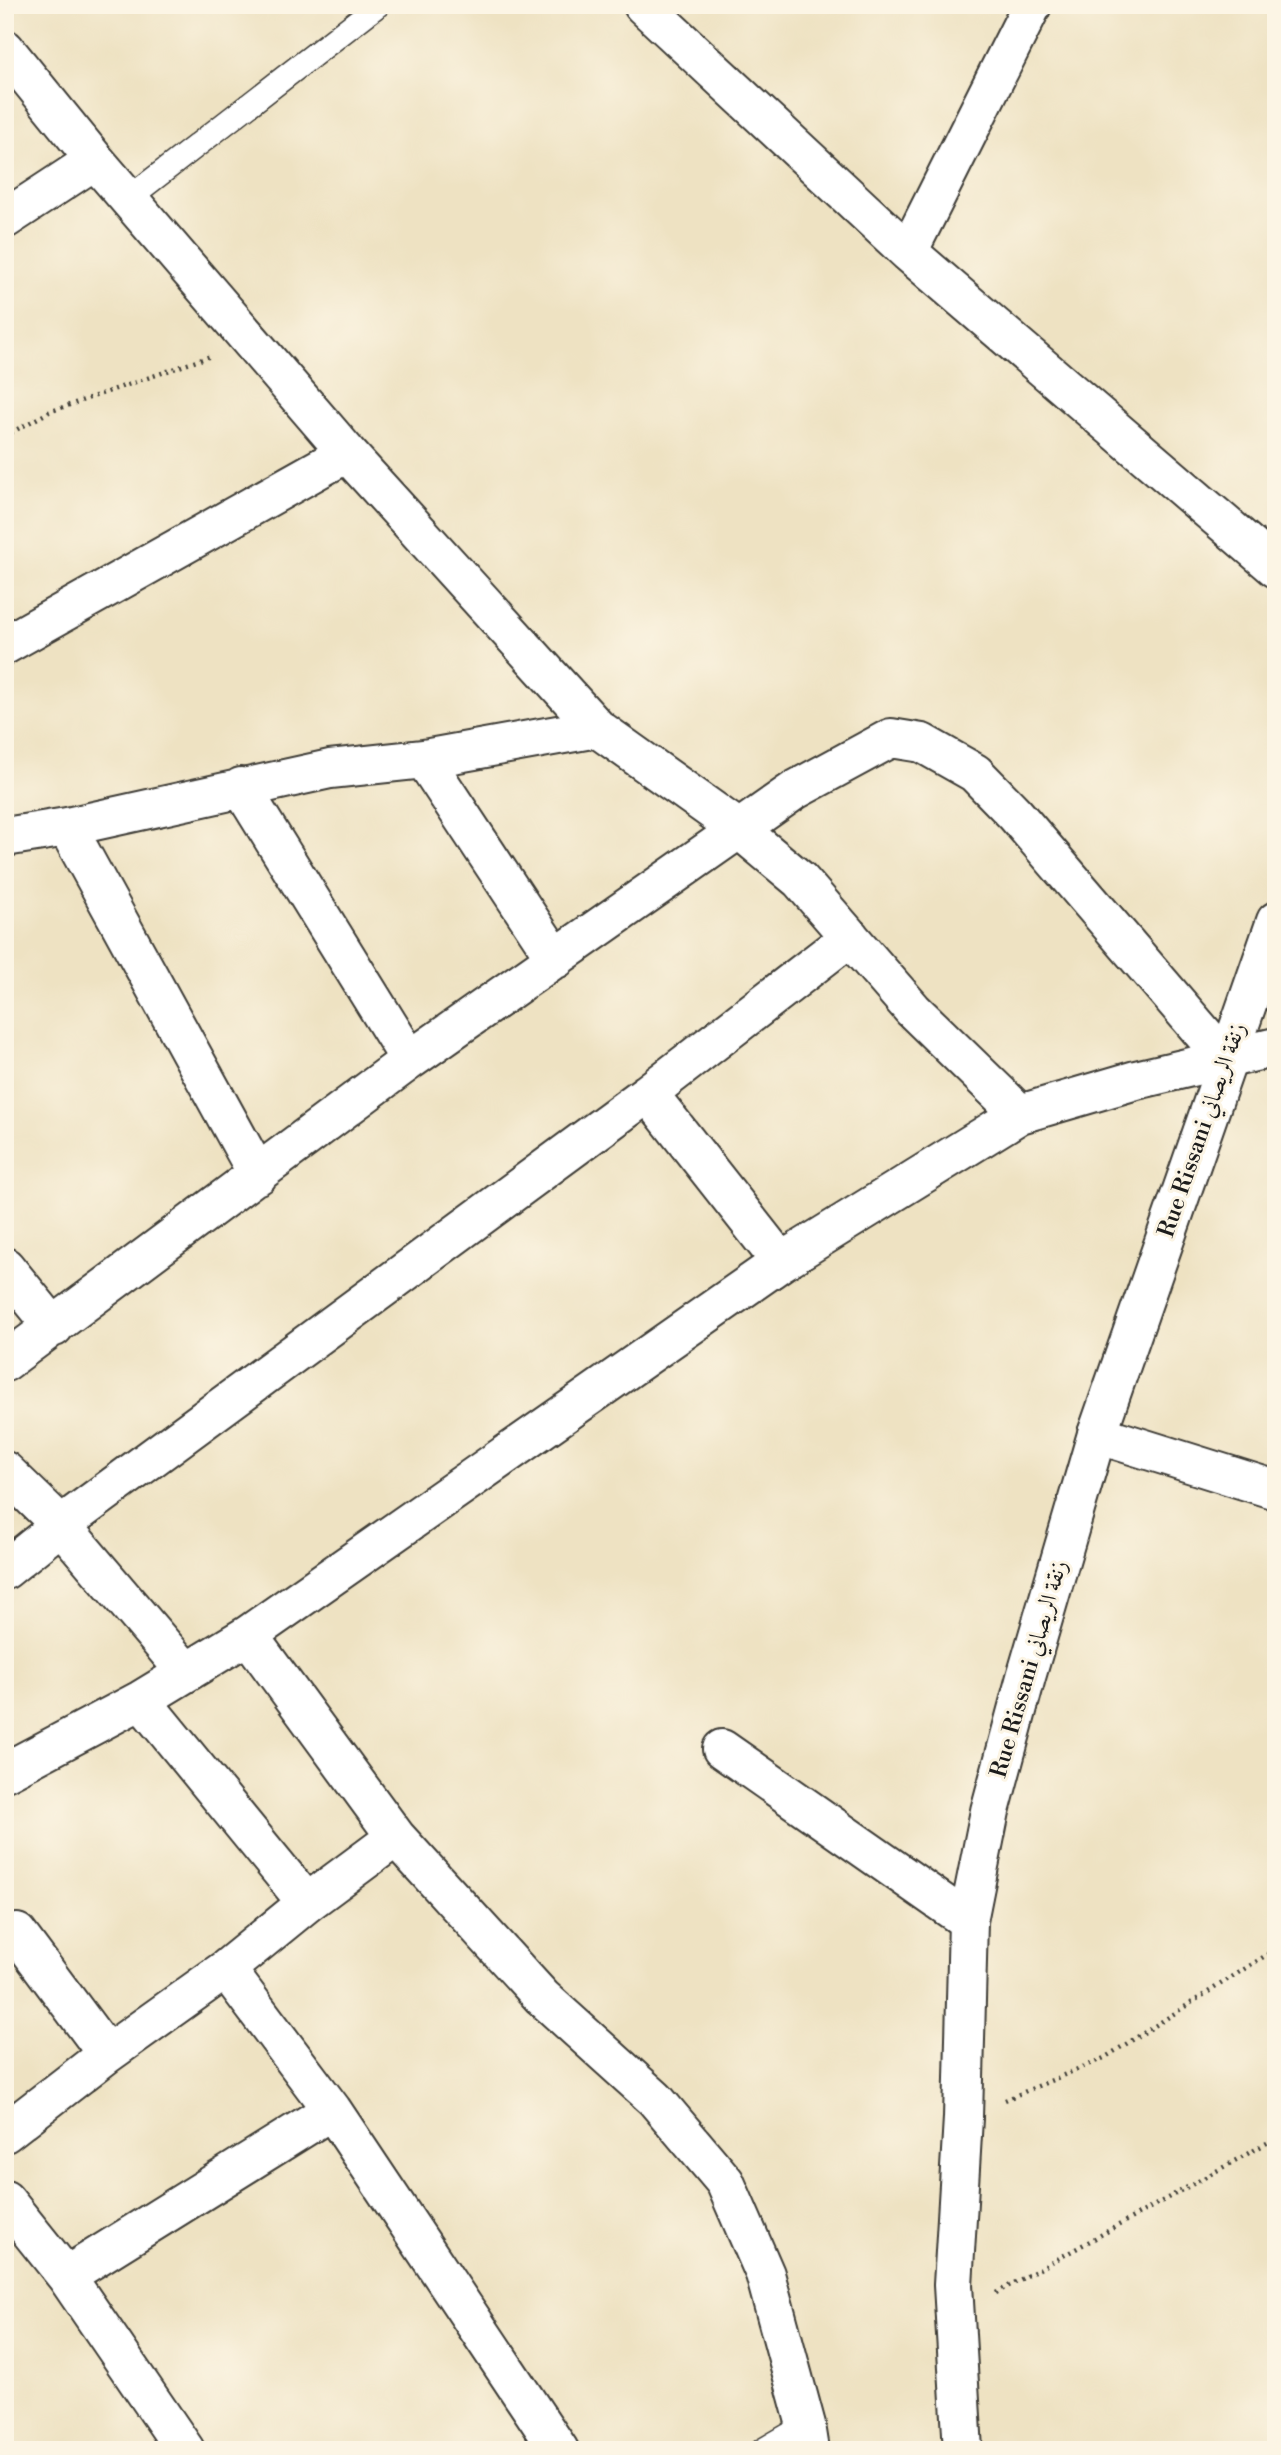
<svg xmlns="http://www.w3.org/2000/svg" width="1281" height="2455" font-family="'Libre Bodoni',Amiri,serif">
<rect width="100%" height="100%" fill="#fcf5e5"/>
<filter id="ink" filterUnits="userSpaceOnUse"><feTurbulence type="fractalNoise" baseFrequency=".0143" numOctaves="2"/><feDisplacementMap in="SourceGraphic" scale="14" xChannelSelector="R" yChannelSelector="G"/><feConvolveMatrix kernelMatrix="1 2 1 2 8 2 1 2 1" color-interpolation-filters="sRGB"/></filter>
<filter id="wash" filterUnits="userSpaceOnUse"><feTurbulence type="fractalNoise" baseFrequency=".00686" numOctaves="4" result="noise"/><feDisplacementMap in="SourceGraphic" scale="28" xChannelSelector="R" yChannelSelector="G"/><feGaussianBlur stdDeviation="1.57" result="paint"/><feColorMatrix in="noise" values="0 0 0 0 0 0 0 0 0 0 0 0 0 0 0 0 0 1.4 0 .05"/><feComposite in="paint" operator="in"/></filter>
<g filter="url(#wash)">
<rect width="100%" height="100%" fill="#eee2c2"/>
</g>
<g filter="url(#ink)">
<g fill="none" stroke-linecap="round" stroke-linejoin="round">
<defs>
<path id="service" d="M 129,198 L 378,5
M 763,2450 L 806,2425"/>
<path id="minor" d="M 643,5 L 908,252 L 1276,568
M 5,49 L 95,160 L 347,453 L 597,728 L 740,830 L 800,880 L 913,1010 L 1020,1114
M 5,219 L 95,160
M 908,252 L 1032,5
M 5,645 L 347,453
M 424,759 L 556,959
M 241,787 L 410,1060
M 67,827 L 258,1175
M 5,837 L 67,827 L 330,769 L 424,759 L 597,728
M 648,1093 L 781,1262
M 5,1267 L 54,1327
M 5,1362 L 410,1060 L 795,790 L 891,738 L 922,743 L 975,773 L 1015,814 L 1226,1060
M 1097,1434 L 1276,1490
M 5,1471 L 61,1525 L 186,1672
M 5,1570 L 61,1525 L 648,1093 L 850,937
M 248,1635 L 396,1837 L 542,1997 L 655,2099 L 725,2182 L 765,2274 L 806,2425 L 810,2450
M 141,1700 L 307,1903
M 722,1749 L 968,1921
M 5,1772 L 141,1700 L 248,1635 L 781,1262 L 1020,1114 L 1136,1080 L 1276,1047
M 17,1933 L 107,2054
M 226,1969 L 332,2110 L 559,2450
M 5,2133 L 107,2054 L 226,1969 L 307,1903 L 396,1837
M 5,2200 L 66,2276 L 185,2450
M 66,2276 L 332,2110"/>
<path id="secondary" d="M 963,2450 L 953,2285 L 963,2118 L 968,1921 L 990,1811 L 1026,1677 L 1097,1434 L 1276,921"/>
</defs>
<!-- service casing -->
<use href="#service" stroke="#3c3a35" stroke-width="26"/>
<!-- minor casing -->
<use href="#minor" stroke="#3c3a35" stroke-width="42"/>
<!-- secondary casing -->
<use href="#secondary" stroke="#3c3a35" stroke-width="42"/>
<!-- path -->
<path stroke="#3c3a35" stroke-width="4.5" stroke-dasharray="2 5" stroke-linecap="butt" d="M 5,436 L 49,412 L 211,356
M 1005,2100 L 1104,2058 L 1276,1949
M 996,2293 L 1276,2138"/>
<!-- service -->
<use href="#service" stroke="#fff" stroke-width="23"/>
<!-- minor -->
<use href="#minor" stroke="#fff" stroke-width="38"/>
<!-- secondary -->
<use href="#secondary" stroke="#fff" stroke-width="38"/>
</g>
</g>
<g text-anchor="middle" dominant-baseline="central" stroke-width="6" stroke-linejoin="round" paint-order="stroke">
<!-- street labels -->
<g font-size="23" fill="#1c1c1c" stroke="#fcf5e5">
<text transform="translate(1202 1130) rotate(-71)">Rue Rissani زنقة الريصاني</text>
<text transform="translate(1029 1669) rotate(-74)">Rue Rissani زنقة الريصاني</text>
</g>
</g>
<!-- margin -->
<rect width="1281" height="2455" fill="none" stroke="#fcf5e5" stroke-width="28"/>
</svg>
